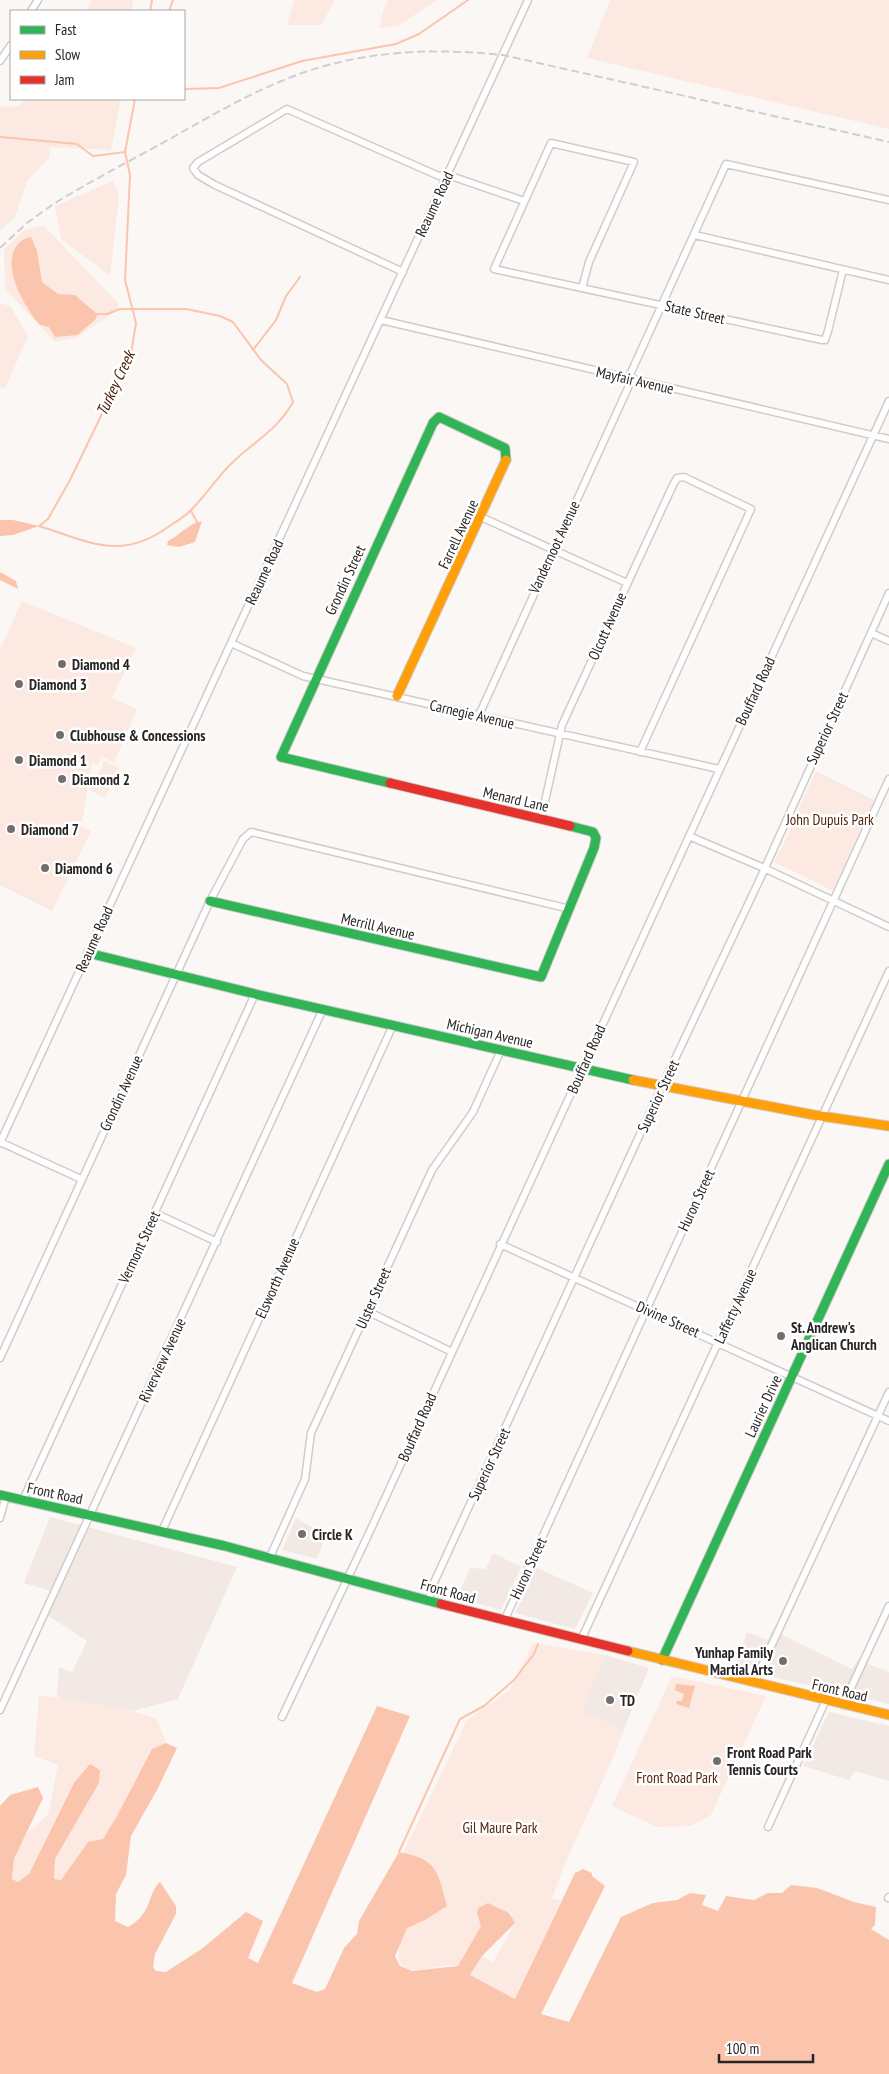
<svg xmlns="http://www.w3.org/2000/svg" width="889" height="2074" font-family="'PT Sans Narrow',sans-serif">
<rect width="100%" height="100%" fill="#fbf7f5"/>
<!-- built -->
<path fill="#f2e8e4" d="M 50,1517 L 237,1567 L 178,1699 L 133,1711 L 57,1698 L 59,1667 L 72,1672 L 87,1641 L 43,1612 L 51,1591 L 24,1583 Z
M 296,1518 L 326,1535 L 317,1559 L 282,1550 Z
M 493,1553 L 521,1567 L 501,1610 L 457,1598 L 470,1568 L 486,1569 Z
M 537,1568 L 593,1593 L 575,1629 L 515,1613 Z
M 772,1630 L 852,1669 L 857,1660 L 889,1672 L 889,1704 L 735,1668 L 747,1632 L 768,1640 Z
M 605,1655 L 649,1668 L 623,1731 L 581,1711 Z
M 829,1712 L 889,1726 L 889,1781 L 855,1771 L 849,1780 L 803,1766 Z"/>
<!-- green -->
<path fill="#fceae2" d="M 91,0 L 133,0 L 132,11 L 86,11 Z
M 294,0 L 335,0 L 321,25 L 287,25 Z
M 388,0 L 437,0 L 398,26 L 379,28 L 383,11 Z
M 610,0 L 889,0 L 889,129 L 587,58 Z
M 25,99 L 121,99 L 111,150 L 49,147 L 50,157 L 27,181 L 15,217 L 0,231 L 0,106 L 18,107 Z
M 113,181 L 119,196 L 110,276 L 61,239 L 55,206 Z
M 43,225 L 119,304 L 116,311 L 76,338 L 55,342 L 5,289 L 4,249 L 25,230 Z
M 0,303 L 10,306 L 28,336 L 5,389 L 0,387 Z
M 22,601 L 136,648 L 112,698 L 137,709 L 114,763 L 95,753 L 102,758 L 98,765 L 92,763 L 82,822 L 77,820 L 76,823 L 91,831 L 52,911 L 0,885 L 0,649 Z
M 104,761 L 119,768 L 105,798 L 90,790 Z
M 816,771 L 874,800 L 833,891 L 774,862 C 791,833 801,801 816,771 Z
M 533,1643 L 605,1655 L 581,1711 L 623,1731 C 603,1789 571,1841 552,1899 L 561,1900 L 516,1999 L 470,1976 L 482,1956 L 493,1962 L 513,1926 L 511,1914 L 493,1905 L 458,1966 C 438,1961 393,1988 399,1946 L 365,1933 L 467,1720 L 510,1690 Z
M 672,1676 L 766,1696 L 711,1815 L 691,1826 L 657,1827 L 612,1806 Z
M 39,1695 L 133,1711 L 157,1719 L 166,1743 L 152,1749 L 117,1816 L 103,1839 L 88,1842 L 61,1880 L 54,1880 L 55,1859 L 99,1783 L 74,1783 L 29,1874 L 18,1882 L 12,1879 L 14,1859 L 27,1833 L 48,1815 L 58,1765 L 34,1756 Z"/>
<!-- water -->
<path fill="#fbc4ad" d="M 31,237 L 37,251 L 42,282 L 58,294 L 75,295 L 97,314 L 96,319 L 77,335 L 55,337 L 49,327 L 40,325 C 24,306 0,266 18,244 C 22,240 25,238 31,237 Z
M 0,520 L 13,520 L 39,526 L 13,535 L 0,536 Z
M 202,521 L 195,542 L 179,547 L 167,545 L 168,541 C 180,535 189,523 202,521 Z
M 0,572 L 16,581 L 18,589 L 0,580 Z
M 676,1684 L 695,1686 L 689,1708 L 676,1704 L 677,1701 L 682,1701 L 684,1694 L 675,1690 Z
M 377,1706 L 410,1716 L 292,1983 L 317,1992 L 325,1989 L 344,1948 L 357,1934 L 359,1921 L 399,1852 C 437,1859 438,1871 447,1906 L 425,1920 L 407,1928 L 395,1956 L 400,1966 L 412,1971 L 458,1966 L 481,1926 L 477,1913 L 478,1908 L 488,1903 L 509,1913 L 515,1923 L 482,1956 L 470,1975 L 515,1999 L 575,1873 L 583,1869 L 592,1873 L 592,1876 L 605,1886 L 541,2014 L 569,2022 L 621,1917 L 653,1903 L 677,1900 L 690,1893 L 706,1895 L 702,1905 L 718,1911 L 726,1896 L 754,1900 L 768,1893 L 782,1893 L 791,1885 L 817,1888 L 854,1902 L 876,1907 L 875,1925 L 871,1929 L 889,1940 L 889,2074 L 0,2074 L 0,1806 L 10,1795 L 38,1787 L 43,1798 L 14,1859 L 12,1879 L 18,1882 L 29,1874 L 74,1783 L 90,1764 L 100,1770 L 99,1783 L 55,1859 L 54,1879 L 61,1880 L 88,1842 L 103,1839 L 117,1816 L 152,1749 L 166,1743 L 177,1748 L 158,1788 L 131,1836 L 126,1875 L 116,1894 L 115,1921 L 128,1927 C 154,1912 146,1895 160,1882 L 176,1906 L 176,1914 L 155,1954 L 153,1967 L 156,1971 L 166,1972 L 203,1948 L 246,1912 L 263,1921 L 248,1958 L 258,1963 Z"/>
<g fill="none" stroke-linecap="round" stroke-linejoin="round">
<!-- stream -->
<path stroke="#fbc4ad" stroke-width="2" d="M 150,11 L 152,0
M 169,11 L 173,0
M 184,89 L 219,88 L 302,61 L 396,44 L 419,34 L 468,0
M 0,137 L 77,144 L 93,156 L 125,152
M 253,350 L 276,320 L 286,296 L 300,277
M 191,511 L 197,522
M 39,526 C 88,541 120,562 168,527 C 176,522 186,516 192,509 C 206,495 217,477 232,463 C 255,440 276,432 293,402 L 287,384 L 261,360 L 233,322 L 220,316 L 186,309 L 120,309 L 107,314 L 97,314
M 39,526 L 48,519 L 70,480 L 131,354 L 136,323 L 125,280 L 130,175 L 125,152 L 135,99
M 399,1852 L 460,1719 L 484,1706 L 514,1680 L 534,1654 L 538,1644"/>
<defs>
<path id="street" d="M 31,11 L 38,0
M 0,61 L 11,45
M 695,235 L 889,280
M 403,272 L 215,185 L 198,175 L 193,168 L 198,162 L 287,109 L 439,176 L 448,175 L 524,201
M 582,288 L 589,262 L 634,162 L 551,143 L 494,269 L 822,340 L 825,340 L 828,331 L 843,270
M 381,320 L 889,439
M 628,379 L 726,164 L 889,200
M 481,517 L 627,583
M 871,633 L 889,641
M 231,643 L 303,676 L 719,769
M 479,715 L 632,379
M 541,819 L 562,725 L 673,485 L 677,478 L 684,477 L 751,509 L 640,752
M 689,836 L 764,868 L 889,927
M 0,1142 L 81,1179
M 0,1143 L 528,0
M 155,1213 L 217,1242
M 500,1244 L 889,1421
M 367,1311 L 452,1352
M 0,1358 L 210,901 L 243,839 L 251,832 L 570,909
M 23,1500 L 255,994
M 0,1518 L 6,1496
M 162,1531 L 393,1025
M 270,1557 L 305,1479 L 311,1433 L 432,1170 L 473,1112 L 501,1050
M 429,1600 L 431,1589 L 658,1095 L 760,879 L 889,593
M 504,1621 L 889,779
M 581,1640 L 889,971
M 754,1683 L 889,1392
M 843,1705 L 889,1606
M 0,1710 L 323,1009
M 282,1717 L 370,1531 L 889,401
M 768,1827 L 826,1700
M 888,1898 L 889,1897"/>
<path id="fast" d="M 390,783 L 281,757 L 433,423 L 439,417 L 505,448 L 506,460
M 210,901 L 541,977 L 594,848 L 596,838 L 593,832 L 570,826
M 88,953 L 255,994 L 633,1080
M 0,1495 L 225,1546 L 441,1604
M 662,1660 L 889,1164"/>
<path id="slow" d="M 397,696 L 506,460
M 633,1080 L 814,1115 L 889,1126
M 628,1651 L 889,1715"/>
<path id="jam" d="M 390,783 L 570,826
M 441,1604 L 628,1651"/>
</defs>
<!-- street casing -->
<use href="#street" stroke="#d0cccb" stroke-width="9"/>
<!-- fast casing -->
<use href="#fast" stroke="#d0cccb" stroke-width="11"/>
<!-- slow casing -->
<use href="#slow" stroke="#d0cccb" stroke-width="11"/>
<!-- jam casing -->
<use href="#jam" stroke="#d0cccb" stroke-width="11"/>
<!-- street -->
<use href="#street" stroke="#fefefe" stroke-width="6"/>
<!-- fast -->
<use href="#fast" stroke="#30b455" stroke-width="9"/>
<!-- slow -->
<use href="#slow" stroke="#ff9f0a" stroke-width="9"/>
<!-- jam -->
<use href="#jam" stroke="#e5322d" stroke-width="9"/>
<!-- rail -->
<path stroke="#d0cfcf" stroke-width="2" stroke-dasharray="8 4" stroke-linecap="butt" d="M 0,248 L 27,223 L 52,205 C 92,180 134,159 175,136 C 209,117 243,97 279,82 C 351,51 426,47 503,55 L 889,142"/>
</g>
<!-- markers -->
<g fill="#726e6d" stroke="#fff" stroke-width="2">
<circle cx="62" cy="664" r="5"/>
<circle cx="19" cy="684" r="5"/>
<circle cx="60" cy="735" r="5"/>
<circle cx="19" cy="760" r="5"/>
<circle cx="62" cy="779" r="5"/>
<circle cx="11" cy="829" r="5"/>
<circle cx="45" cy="868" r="5"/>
<circle cx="781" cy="1336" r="5"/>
<circle cx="302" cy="1534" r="5"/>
<circle cx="783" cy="1661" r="5"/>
<circle cx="610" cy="1700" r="5"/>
<circle cx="717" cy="1761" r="5"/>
</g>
<g text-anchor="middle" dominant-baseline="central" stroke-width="5" stroke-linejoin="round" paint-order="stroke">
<!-- street labels -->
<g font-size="15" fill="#282524" stroke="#fff">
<text transform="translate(434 204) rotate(-65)">Reaume Road</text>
<text transform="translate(695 312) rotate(13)">State Street</text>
<text transform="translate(635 380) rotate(13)">Mayfair Avenue</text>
<text transform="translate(458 534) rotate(-65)">Farrell Avenue</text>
<text transform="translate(554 547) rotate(-65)">Vandernoot Avenue</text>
<text transform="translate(264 572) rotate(-65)">Reaume Road</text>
<text transform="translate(345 580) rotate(-65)">Grondin Street</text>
<text transform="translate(607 626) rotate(-66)">Olcott Avenue</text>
<text transform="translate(755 691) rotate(-65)">Bouffard Road</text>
<text transform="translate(472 714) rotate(13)">Carnegie Avenue</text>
<text transform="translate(827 728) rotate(-65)">Superior Street</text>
<text transform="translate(516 799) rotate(13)">Menard Lane</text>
<text transform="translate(378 926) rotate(13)">Merrill Avenue</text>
<text transform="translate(94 939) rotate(-66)">Reaume Road</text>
<text transform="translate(490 1033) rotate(13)">Michigan Avenue</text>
<text transform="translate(586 1059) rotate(-66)">Bouffard Road</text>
<text transform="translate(121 1093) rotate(-65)">Grondin Avenue</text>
<text transform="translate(658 1096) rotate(-65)">Superior Street</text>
<text transform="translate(696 1200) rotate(-65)">Huron Street</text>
<text transform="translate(139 1247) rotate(-65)">Vermont Street</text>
<text transform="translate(277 1278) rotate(-66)">Elsworth Avenue</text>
<text transform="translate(373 1298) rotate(-66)">Ulster Street</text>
<text transform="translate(735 1306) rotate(-65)">Lafferty Avenue</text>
<text transform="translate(668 1319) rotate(24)">Divine Street</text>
<text transform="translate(162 1360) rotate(-65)">Riverview Avenue</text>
<text transform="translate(763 1406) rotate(-65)">Laurier Drive</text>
<text transform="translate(417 1427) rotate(-66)">Bouffard Road</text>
<text transform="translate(489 1464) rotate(-65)">Superior Street</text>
<text transform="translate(55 1493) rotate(12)">Front Road</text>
<text transform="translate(528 1568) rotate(-65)">Huron Street</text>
<text transform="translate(448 1591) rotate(15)">Front Road</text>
<text transform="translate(840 1690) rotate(13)">Front Road</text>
</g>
<!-- poi labels -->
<g font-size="15" font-weight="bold" fill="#282524" stroke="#fff" text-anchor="start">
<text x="72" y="664">Diamond 4</text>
<text x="29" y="684">Diamond 3</text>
<text x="70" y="735">Clubhouse &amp; Concessions</text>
<text x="29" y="760">Diamond 1</text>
<text x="72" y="779">Diamond 2</text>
<text x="21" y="829">Diamond 7</text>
<text x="55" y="868">Diamond 6</text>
<text x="791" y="1327">St. Andrew's<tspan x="791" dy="17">Anglican Church</tspan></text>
<text x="312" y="1534">Circle K</text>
<text x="773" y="1652" text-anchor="end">Yunhap Family<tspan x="773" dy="17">Martial Arts</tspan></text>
<text x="620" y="1700">TD</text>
<text x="727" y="1752">Front Road Park<tspan x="727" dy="17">Tennis Courts</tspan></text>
</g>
<!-- park labels -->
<g font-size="15" fill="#54240e" stroke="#fff">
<text x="830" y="819">John Dupuis Park</text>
<text x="677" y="1777">Front Road Park</text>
<text x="500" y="1827">Gil Maure Park</text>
</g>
<!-- water labels -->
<g font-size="16" font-style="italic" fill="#4e1f09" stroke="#fff">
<text transform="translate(115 383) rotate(-65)">Turkey Creek</text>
</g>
</g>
<!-- legend -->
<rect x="10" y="10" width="175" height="90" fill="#ffffff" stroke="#a9a8a7"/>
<rect x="20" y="26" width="25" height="8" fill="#30b455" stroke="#a9a8a7"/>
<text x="55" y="35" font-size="15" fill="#282524">Fast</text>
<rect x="20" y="51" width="25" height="8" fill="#ff9f0a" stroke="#a9a8a7"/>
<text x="55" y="60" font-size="15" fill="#282524">Slow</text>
<rect x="20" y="76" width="25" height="8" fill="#e5322d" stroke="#a9a8a7"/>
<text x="55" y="85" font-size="15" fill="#282524">Jam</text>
<!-- scale -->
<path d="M719 2054v8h94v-8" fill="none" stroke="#282524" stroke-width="2.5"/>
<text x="726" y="2054" font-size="15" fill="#282524" stroke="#ffffff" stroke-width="4" paint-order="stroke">100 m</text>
</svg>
